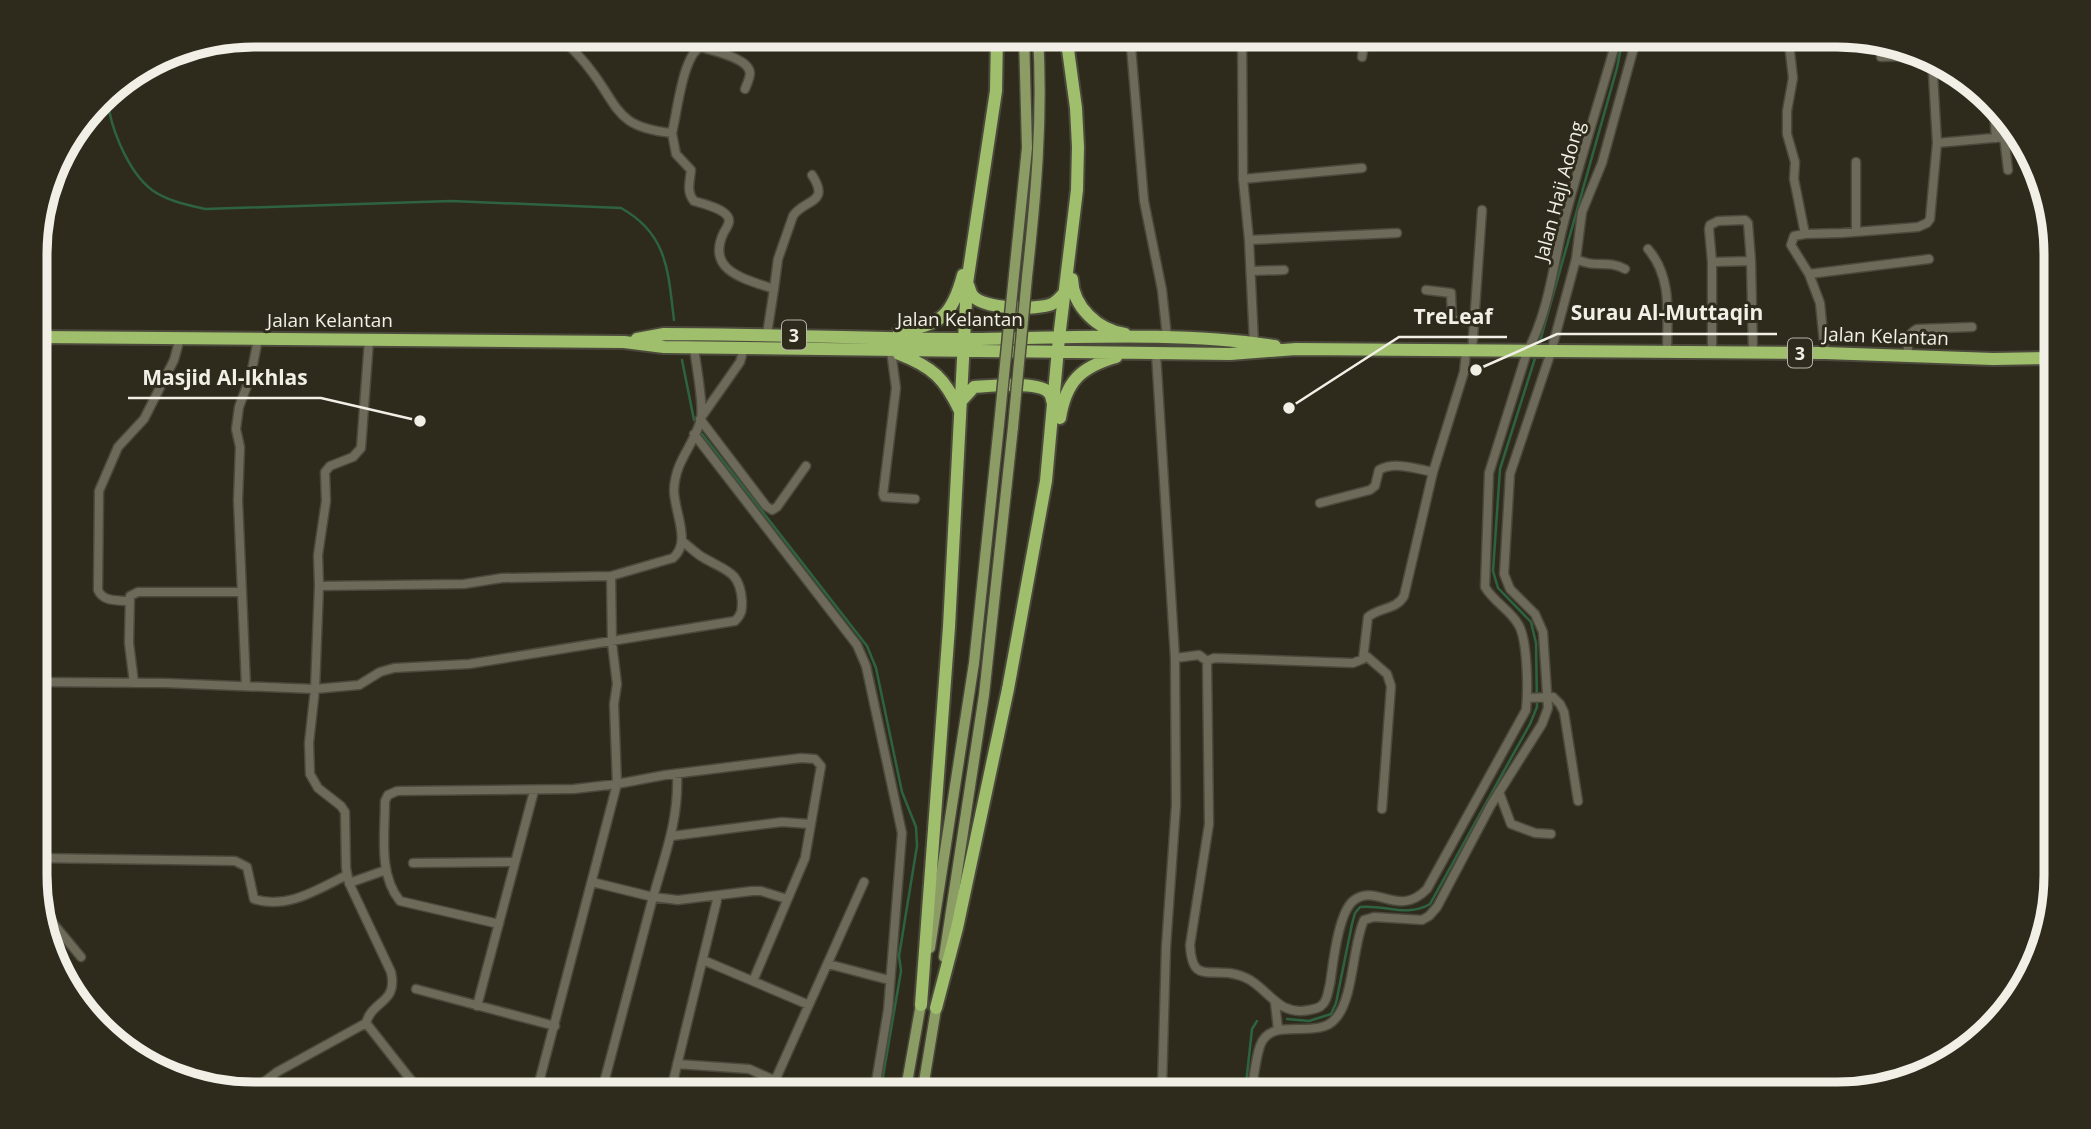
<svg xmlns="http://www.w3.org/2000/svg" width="2091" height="1129" font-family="'Open Sans',sans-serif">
<rect width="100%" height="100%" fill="#2e2b1d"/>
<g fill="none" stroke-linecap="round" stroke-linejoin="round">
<!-- stream -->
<path stroke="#2e6340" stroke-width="2.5" d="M 108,91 C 106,121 128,172 152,190 C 167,201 188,205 205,209 L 451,201 L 621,208 C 668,234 668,272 674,320
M 1539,345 L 1617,68 L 1622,42 L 1621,35
M 682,360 L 694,420
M 702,434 L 867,646 L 876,668 L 902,792 L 916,827 L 917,846 L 899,956 L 901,971 L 880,1094
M 1287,1019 L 1309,1021 L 1331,1014 L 1336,1003 L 1352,924 L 1355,913 L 1360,907 C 1384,904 1407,918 1430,904 L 1530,724 L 1537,707 L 1536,643 L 1531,622 L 1498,588 L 1493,571 L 1500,469 L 1536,355
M 1245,1093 L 1252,1029 L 1257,1021"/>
<defs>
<path id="minor" d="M 559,35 C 569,46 580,56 589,68 C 620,107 614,127 672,133 L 676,154 L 691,170 C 690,181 686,192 694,201 C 703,204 723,208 728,217 C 731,222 727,227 724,232 C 705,271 745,279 774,289 L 767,334
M 1130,35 L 1144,201 L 1162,290 L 1167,337
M 1242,35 L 1243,179 L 1249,240 L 1254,343
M 1788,35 L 1793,78 L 1787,111 L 1787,134 L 1795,162 L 1794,179 L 1805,234 L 1842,233 L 1918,227 L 1927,223 L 1930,219 L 1937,143 L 1932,57
M 1362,57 L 1365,35
M 1881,57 L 1908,56 L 1932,58
M 1994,110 L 1996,138
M 672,133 C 677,113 683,54 701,47 C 713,51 749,58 750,73 C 750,78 747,84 745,89
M 1937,143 L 2004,137
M 2008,170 L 2004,137 L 2005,130 L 2011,126
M 1243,179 L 1362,168
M 2046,215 L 2048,235 L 2054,240
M 1856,232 L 1856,162
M 1805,234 L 1794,236 L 1791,245 L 1809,274
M 1249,240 L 1397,233
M 1648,249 C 1673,278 1667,316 1667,352
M 1576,259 C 1596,269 1606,259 1625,269
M 1712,262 L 1709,229 L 1710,225 L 1718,221 L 1745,220 L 1748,223 L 1751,261
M 1251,271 L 1284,270
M 774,289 L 778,259 L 793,216 C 804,199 831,204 812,175
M 1426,290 L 1451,293 L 1452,319 L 1475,323
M 744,348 L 740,362 L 700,419 L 766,506 L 772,510 L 777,507 L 806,466
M 891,351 L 896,388 L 883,494 L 884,497 L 915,499
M 1472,352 L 1482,210
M 1156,353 L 1175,658 L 1176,805 L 1166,947 L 1162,1087 L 1214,1094
M 1712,353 L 1712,262 L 1751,261 L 1753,353
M 1825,353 L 1820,303 L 1809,274 L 1929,259
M 1908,356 C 1908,345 1906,334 1917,329 L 1972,327
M 694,434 L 857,645 L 866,666 L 902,833 L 888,1010 L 874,1094
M 1320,503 L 1370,490 L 1375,486 L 1379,470 C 1394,461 1417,469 1433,472
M 319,586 L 464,584 L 502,578 L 611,576 L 673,558 C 692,542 674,512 674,490 C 675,460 694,446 701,419 C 704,405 696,364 694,348
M 128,601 C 117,600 103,602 98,590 L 99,491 L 118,447 L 144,419 L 174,360 L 180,338
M 1364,654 L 1387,674 L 1391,686 L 1382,809
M 1175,658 L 1199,655 L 1207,661 L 1209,824 L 1190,945 C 1192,979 1203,971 1229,973 C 1235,974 1245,977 1250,980 C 1271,993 1280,1016 1309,1010 C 1315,1009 1320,1008 1323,1004 C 1328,999 1328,990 1330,984 C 1333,964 1338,914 1353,901 C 1376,882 1398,919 1427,889 L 1526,710 C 1528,692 1528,639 1518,624 C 1510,610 1494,602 1485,587 L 1489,473 L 1527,352 C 1547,315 1552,274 1561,234 C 1576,172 1596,112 1613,52 L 1612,35
M 1207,661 L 1214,658 L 1353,663 L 1363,659 L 1368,617 C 1380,607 1396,610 1404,596 L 1433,472 L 1464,372 L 1466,352
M 36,682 L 165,683 L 315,689 L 359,685 L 380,672 L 394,668 L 469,664 L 735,621 C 742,614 742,610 742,601 C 740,571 726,571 704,558 C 696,554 689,546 682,541
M 134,683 L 129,643 L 130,596 L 138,592 L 242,592
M 246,686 L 238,500 L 240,447 L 236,429 L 239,407 L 251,375 L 258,339
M 1527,698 L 1553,697 L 1560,704 L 1564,712 L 1578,801
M 1499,792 L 1511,824 L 1535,833 L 1551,834
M 672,836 L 782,822 L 810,824
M 37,858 L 235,861 L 247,867 L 254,899 C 287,910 318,889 347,875
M 413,863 L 515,862
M 592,882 L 653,897 L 678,900 L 752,891 L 761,891 L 787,899
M 37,883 L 47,916 L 81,957
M 349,883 L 386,870
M 499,924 L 400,901 C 378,874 385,834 385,801 L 388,795 L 397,791 L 574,789 L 617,784 L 665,775 L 801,758 L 815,759 L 821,766 L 805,858 L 753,981
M 703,960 L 809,1005
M 828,964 L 889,980
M 416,989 L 555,1026
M 1275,1003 L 1278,1029
M 477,1006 L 534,791
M 366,1023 L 422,1094
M 677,1064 L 749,1069 L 774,1080
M 262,1094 L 264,1082 L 277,1072 L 366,1023 C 373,999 398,1004 391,972 L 349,883 L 346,868 L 345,812 L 341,806 L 318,788 L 310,774 L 309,743 L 315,689 L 319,586 L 318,555 L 326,501 L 325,472 L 330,466 L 353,457 L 361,448 L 369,340
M 536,1094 L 617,784 L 614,704 L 617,684 L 612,643 L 611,576
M 601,1094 C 618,1030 635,965 652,901 C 664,857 679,821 677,775
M 670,1094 L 718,896
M 769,1094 L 864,882
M 1251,1094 C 1254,1078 1255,1061 1260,1046 C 1271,1014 1317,1042 1336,1018 C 1354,997 1352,947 1364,920 L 1374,917 L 1422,920 L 1429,916 L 1437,907 L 1491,805 L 1542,724 L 1548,708 L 1543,632 L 1535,614 L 1510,589 L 1504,574 L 1510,474 L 1551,352 L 1576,259 L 1582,212 L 1602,163 L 1634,47 L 1630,35"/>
<path id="major" d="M 1014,275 L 1027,148 L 1024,35
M 1027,277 C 1036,195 1043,118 1038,35
M 930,948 L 974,663 L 999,425
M 944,957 L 984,695 L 1013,427
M 905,1094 L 922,998
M 922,1094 L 937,1003"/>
<path id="highway" d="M 1072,279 C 1073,307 1098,330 1125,334
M 968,285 C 969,287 971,294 972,295 C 983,310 1037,310 1052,304 C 1058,301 1061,297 1065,292
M 899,331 C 941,325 952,316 963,275
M 36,337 L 624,342 L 664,347 L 1230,354 L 1296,349 L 1825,353 L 1993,359 L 2055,358
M 637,339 L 664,334 C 766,334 869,339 972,339 C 1073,338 1175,331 1275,346
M 899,354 C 933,367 945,379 960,411
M 962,400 L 974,387 C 990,386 1041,380 1050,394 C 1051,395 1053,403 1053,405
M 1060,418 C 1066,381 1081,367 1116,357
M 921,1005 L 949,627 L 967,283 L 996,91 L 997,35
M 936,1008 L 957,928 L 1008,689 L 1046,481 L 1059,338 L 1077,190 L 1078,147 L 1076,108 L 1066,35"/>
</defs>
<!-- minor casing -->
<use href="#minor" stroke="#4b493c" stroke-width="11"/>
<!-- major casing -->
<use href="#major" stroke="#4b493c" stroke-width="13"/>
<!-- highway casing -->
<use href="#highway" stroke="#4b493c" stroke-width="16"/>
<!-- minor -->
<use href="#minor" stroke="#6d6a59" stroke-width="8"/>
<!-- major -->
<use href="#major" stroke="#8b9d64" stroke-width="10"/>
<!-- highway -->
<use href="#highway" stroke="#9fbf6c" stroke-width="12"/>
<defs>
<path id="major-bridge" d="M 999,425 L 1014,275
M 1013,427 L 1027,277"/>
</defs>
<!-- major-bridge casing -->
<use href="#major-bridge" stroke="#4b493c" stroke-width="13" stroke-linecap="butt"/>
<!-- major-bridge -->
<use href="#major-bridge" stroke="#8b9d64" stroke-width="10"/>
</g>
<g text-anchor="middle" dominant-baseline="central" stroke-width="6" stroke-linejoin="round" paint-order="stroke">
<!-- shield labels -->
<g fill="#2e2b1d" stroke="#b6b4aa" stroke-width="2">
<rect x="782" y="320.5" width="24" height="29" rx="5"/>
<rect x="1788" y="338.5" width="24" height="29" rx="5"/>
</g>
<g font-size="18" font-weight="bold" fill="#f1efe6">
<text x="794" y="335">3</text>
<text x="1800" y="353">3</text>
</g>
<!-- street labels -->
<g font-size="19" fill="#f1efe6" stroke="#2e2b1d">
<text transform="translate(1559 191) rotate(-75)">Jalan Haji Adong</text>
<text x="960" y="319">Jalan Kelantan</text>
<text x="330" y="320">Jalan Kelantan</text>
<text transform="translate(1886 336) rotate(2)">Jalan Kelantan</text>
</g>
</g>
<!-- crop -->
<path d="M0 0H2091V1129H0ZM254 47H1837A207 207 0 0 1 2044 254V875A207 207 0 0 1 1837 1082H254A207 207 0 0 1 47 875V254A207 207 0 0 1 254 47Z" fill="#2e2b1d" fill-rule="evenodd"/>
<path fill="none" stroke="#f1efe6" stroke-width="9" d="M254 47H1837A207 207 0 0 1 2044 254V875A207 207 0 0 1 1837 1082H254A207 207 0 0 1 47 875V254A207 207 0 0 1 254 47Z"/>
<!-- callouts -->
<path fill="none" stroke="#f1efe6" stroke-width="2.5" d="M1476 370L1557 334H1777M1289 408L1399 337H1507M420 421L321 398H128"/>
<g fill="#f1efe6" stroke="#2e2b1d" stroke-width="2.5">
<circle cx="1476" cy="370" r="7"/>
<circle cx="1289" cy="408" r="7"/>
<circle cx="420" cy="421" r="7"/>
</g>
<g font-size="21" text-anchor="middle" font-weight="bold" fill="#f1efe6" stroke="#2e2b1d" stroke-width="6" stroke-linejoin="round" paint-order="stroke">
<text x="1667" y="320">Surau Al-Muttaqin</text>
<text x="1453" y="324">TreLeaf</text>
<text x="225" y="385">Masjid Al-Ikhlas</text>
</g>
</svg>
